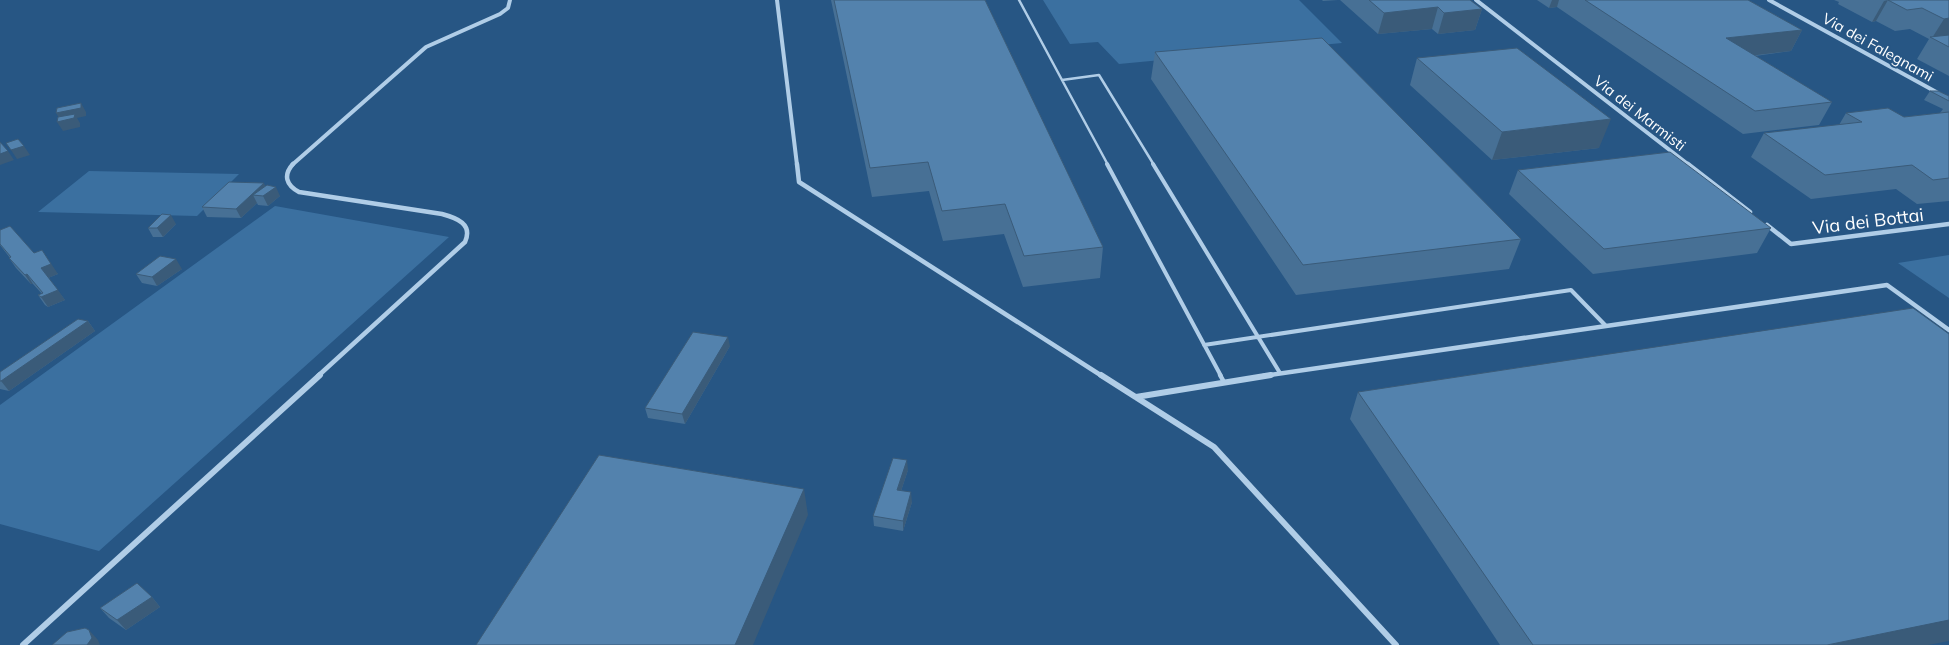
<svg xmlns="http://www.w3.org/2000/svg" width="1949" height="645" font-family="Mulish,sans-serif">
<rect width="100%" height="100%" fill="#275684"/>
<!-- green -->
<path fill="#3b70a0" d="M 1043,0 L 1299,0 L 1342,43 L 1119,64 L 1098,42 L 1070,44 Z
M 89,171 L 239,174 L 197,216 L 38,212 Z
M 275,206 L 449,237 L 99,551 L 0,524 L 0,405 Z
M 1949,255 L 1949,298 L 1898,263 Z"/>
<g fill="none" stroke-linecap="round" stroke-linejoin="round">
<!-- service-far2 -->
<path stroke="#b0cde7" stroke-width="2.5" d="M 1019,0 L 1062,80
M 1108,165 L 1062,80 L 1099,75 L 1154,165"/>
<!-- service-far1 -->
<path stroke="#b0cde7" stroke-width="4" d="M 1107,164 L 1221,376
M 1153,164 L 1280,373
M 1204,345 L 1571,290 L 1606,326"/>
<!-- service -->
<path stroke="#b0cde7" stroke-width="4.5" d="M 1220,375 L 1224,382"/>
<!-- minor-far2 -->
<path stroke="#b0cde7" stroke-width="4" d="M 777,0 L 797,165
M 1476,0 L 1689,165
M 1769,0 L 1949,99
M 292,165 L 426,47 L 500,14 L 508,8 L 510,0"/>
<!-- minor-far1 -->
<path stroke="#b0cde7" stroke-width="4.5" d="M 293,164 C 283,175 286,185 299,192 L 442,214 C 457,218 473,224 465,242 L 318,376
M 797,164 L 799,182 L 1102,376
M 1688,164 L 1750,212
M 1767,225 L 1791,244 L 1949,224
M 1263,376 L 1887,285 L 1949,330"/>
<!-- minor -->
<path stroke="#b0cde7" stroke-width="6" d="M 1101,375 L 1214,447 L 1396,645
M 1136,397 L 1271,375
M 23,645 L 320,375"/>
</g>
<!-- wall -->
<path fill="#477095" d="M 831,0 L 985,0 L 1103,247 L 1100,278 L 1023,287 L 1004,234 L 943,241 L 929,191 L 872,197 Z
M 1322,0 L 1338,0 L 1323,1 Z
M 1340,0 L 1470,0 L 1482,9 L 1475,30 L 1438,34 L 1432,29 L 1378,34 Z
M 1537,0 L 1748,0 L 1802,30 L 1791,51 L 1755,56 L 1832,102 L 1819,125 L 1743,134 L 1557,7 L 1549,8 Z
M 1834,0 L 1949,0 L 1949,76 L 1917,59 L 1929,39 L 1910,29 L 1895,31 L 1876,21 L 1872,22 L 1838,4 L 1839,2 Z
M 1155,52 L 1521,239 L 1509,269 L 1296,295 L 1151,79 Z
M 1417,58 L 1599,148 L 1492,160 L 1410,85 Z
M 1930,91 L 1949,96 L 1949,201 L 1917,204 L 1896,189 L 1811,199 L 1751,157 L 1764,133 L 1839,125 L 1846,113 L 1904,117 L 1940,113 L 1943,109 L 1924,100 Z
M 1518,170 L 1771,228 L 1757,253 L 1593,274 L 1509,194 Z
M 266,186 L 280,196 L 268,206 L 258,205 L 257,203 L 241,218 L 207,217 L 202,207 Z
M 176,224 L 163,237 L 153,237 L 148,228 Z
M 0,230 L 34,253 L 58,274 L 48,278 L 65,300 L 48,307 L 45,305 L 38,295 L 42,294 L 33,284 L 31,284 L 16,268 L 9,258 L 10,258 L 0,245 Z
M 182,269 L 157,286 L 142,283 L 136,274 Z
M 88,321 L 95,331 L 9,391 L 0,389 L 0,372 Z
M 730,346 L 685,424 L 648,418 L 645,408 Z
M 1358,392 L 1928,645 L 1500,645 L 1350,419 Z
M 908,470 L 901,491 L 912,502 L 903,531 L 874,526 L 873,516 Z
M 152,597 L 160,607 L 126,630 L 109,618 L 100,608 Z"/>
<!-- shaded-wall -->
<path fill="#3a5b79" d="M 1552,0 L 1559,0 L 1557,7 L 1549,8 Z
M 1888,0 L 1876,21 L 1872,22 L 1884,1 Z
M 1438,7 L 1432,29 L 1378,34 L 1384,13 Z
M 1482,9 L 1475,30 L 1438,34 L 1444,13 Z
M 1949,18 L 1949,38 L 1932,38 L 1944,19 Z
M 1802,30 L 1791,51 L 1715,60 L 1726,38 Z
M 81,103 L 86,112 L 86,116 L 77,118 L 80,123 L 80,127 L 63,131 L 57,122 L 61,121 L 56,113 Z
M 1611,119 L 1599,148 L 1492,160 L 1502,132 Z
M 24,146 L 30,155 L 17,159 L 11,150 Z
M 8,151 L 14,160 L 0,165 L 0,154 Z
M 264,183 L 268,192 L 276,187 L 280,196 L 268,206 L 263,196 L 253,195 L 257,203 L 241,218 L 236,209 Z
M 171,215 L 176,224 L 163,237 L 157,228 Z
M 42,250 L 58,274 L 48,278 L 41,268 Z
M 176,259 L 182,269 L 157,286 L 152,277 Z
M 27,274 L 33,284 L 31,284 L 25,275 Z
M 58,290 L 65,300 L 48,307 L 41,297 Z
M 88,321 L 95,331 L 9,391 L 1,381 Z
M 728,337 L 730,346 L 685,424 L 682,414 Z
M 907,460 L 908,470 L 898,500 L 897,490 Z
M 804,489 L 808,515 L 753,645 L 735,645 Z
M 911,492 L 912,502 L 903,531 L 903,521 Z
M 152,597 L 160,607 L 126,630 L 117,620 Z
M 1949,620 L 1949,641 L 1928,645 L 1827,645 Z
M 89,630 L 98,640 L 100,645 L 87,645 Z"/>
<!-- building -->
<path fill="#5382ad" stroke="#3a5b79" d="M 834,0 L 985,0 L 1103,247 L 1024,256 L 1005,204 L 942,211 L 928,162 L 870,168 Z
M 1369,0 L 1470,0 L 1482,9 L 1444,13 L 1438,7 L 1384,13 Z
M 1585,0 L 1748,0 L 1802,30 L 1726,38 L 1832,102 L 1755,111 Z
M 1888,0 L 1949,0 L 1949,18 L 1944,19 L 1922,8 L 1907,10 Z
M 1949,35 L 1949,47 L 1930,37 Z
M 1322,38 L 1521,239 L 1303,265 L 1155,52 Z
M 1517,48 L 1611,119 L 1502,132 L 1417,58 Z
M 1930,91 L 1938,91 L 1949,96 L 1949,101 Z
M 81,103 L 81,108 L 56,113 L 57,108 Z
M 1888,108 L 1904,117 L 1949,112 L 1949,178 L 1933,180 L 1912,165 L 1825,175 L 1764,133 L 1862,122 L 1846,113 Z
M 75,114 L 74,118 L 57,122 L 58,117 Z
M 18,139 L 24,146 L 11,150 L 6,143 Z
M 0,142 L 8,151 L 0,154 Z
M 1670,152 L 1771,228 L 1604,249 L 1518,170 Z
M 229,182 L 264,183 L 236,209 L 202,207 Z
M 267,185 L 276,187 L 263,196 L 253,195 Z
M 162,214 L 171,215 L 157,228 L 148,228 Z
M 10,226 L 34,253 L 42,250 L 51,264 L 41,268 L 58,290 L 41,297 L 38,295 L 43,293 L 27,274 L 25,275 L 9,258 L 11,257 L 0,244 L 0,230 Z
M 160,256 L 176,259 L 152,277 L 136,274 Z
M 1913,308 L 1949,334 L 1949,620 L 1827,645 L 1533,645 L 1358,392 Z
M 78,319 L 88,321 L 1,381 L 0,381 L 0,372 Z
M 693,332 L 728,337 L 682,414 L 645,408 Z
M 599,455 L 804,489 L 735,645 L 476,645 Z
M 893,458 L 907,460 L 897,490 L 911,492 L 903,521 L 873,516 Z
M 137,583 L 152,597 L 117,620 L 100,608 Z
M 85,628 L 89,630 L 92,638 L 87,645 L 52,645 L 67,632 Z"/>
<g text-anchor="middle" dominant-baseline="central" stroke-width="4" stroke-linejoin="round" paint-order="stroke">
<!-- far-street labels -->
<g font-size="15" fill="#fff" stroke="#275684">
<text transform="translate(1878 47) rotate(29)">Via dei Falegnami</text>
<text transform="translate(1640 113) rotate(38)">Via dei Marmisti</text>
</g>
<!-- street labels -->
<g font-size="18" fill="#fff" stroke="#275684">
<text transform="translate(1868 221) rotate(-7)">Via dei Bottai</text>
</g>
</g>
</svg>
